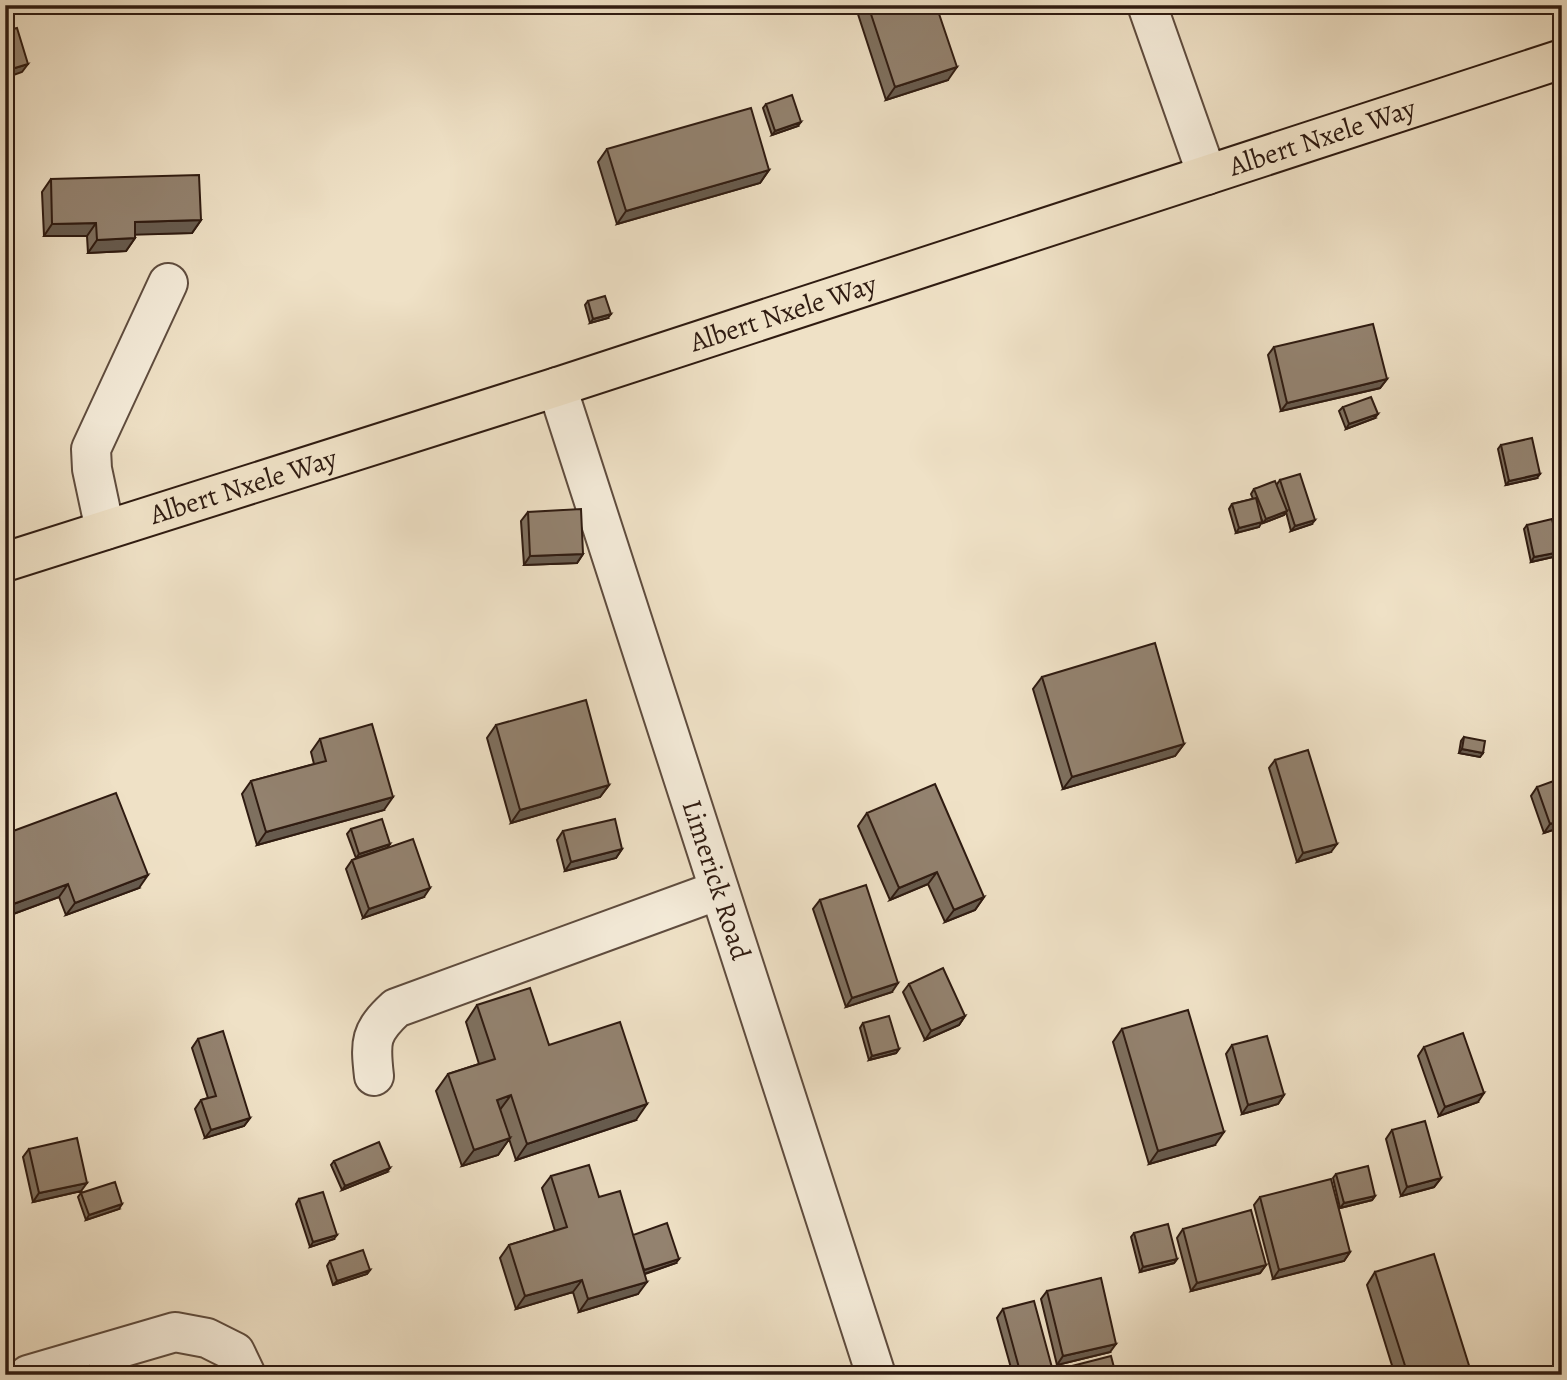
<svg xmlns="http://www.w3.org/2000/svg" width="1567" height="1380" font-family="Alegreya,serif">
<rect width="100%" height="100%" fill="#efe1c6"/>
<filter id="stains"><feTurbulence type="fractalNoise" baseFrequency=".00286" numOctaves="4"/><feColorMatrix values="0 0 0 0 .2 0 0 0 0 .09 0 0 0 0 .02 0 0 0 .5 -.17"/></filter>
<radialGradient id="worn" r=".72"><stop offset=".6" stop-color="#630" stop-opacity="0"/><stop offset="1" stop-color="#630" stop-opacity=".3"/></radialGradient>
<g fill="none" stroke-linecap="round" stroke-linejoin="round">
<defs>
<g id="minor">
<path d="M 1147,5 L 1207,175"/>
<path id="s1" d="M 557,387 L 876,1375"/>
<path d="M 105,530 L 92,469 L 91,449 L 168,283"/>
<path d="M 374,1076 C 370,1041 370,1032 396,1008 L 719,890"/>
<path d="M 28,1375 L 175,1332 L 207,1338 L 235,1352 L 246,1375"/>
</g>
<g id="major">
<path id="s2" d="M 5,562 L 557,387 L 1562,59"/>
</g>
</defs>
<!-- minor casing -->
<use href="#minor" stroke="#5f4c3e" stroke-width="42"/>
<!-- major casing -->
<use href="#major" stroke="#2f1b11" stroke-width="42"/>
<!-- minor -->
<use href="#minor" stroke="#f5ecda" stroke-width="38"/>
<!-- major -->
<use href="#major" stroke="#efe1c6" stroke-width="38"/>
</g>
<!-- wall -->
<path fill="#7e705f" stroke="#2f1b11" stroke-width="2" d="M 855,5 L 936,5 L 948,80 L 886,100 Z
M 766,104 L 798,126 L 772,135 L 763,108 Z
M 607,149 L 769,170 L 760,183 L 617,224 L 598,162 Z
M 51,179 L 201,220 L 192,233 L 135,234 L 135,238 L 126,251 L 88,253 L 87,236 L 44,236 L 42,192 Z
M 588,301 L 608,318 L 590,323 L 585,305 Z
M 1274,347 L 1387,379 L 1380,388 L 1281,411 L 1268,355 Z
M 1562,383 L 1562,423 L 1556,422 Z
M 1343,407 L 1375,418 L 1346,429 L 1339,411 Z
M 1501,445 L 1537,478 L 1506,485 L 1498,449 Z
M 1280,480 L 1312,524 L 1291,531 L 1286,512 L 1284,515 L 1263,523 L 1261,518 L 1259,527 L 1236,533 L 1229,509 L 1232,504 L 1253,499 L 1251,494 L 1254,489 L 1277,484 Z
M 528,512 L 583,554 L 577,563 L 524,565 L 521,521 Z
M 1527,525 L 1560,552 L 1557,556 L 1531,562 L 1524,529 Z
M 1042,677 L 1184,744 L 1175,756 L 1063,789 L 1033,689 Z
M 496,725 L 609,785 L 600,797 L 511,823 L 487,738 Z
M 1464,737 L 1483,753 L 1480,757 L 1459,753 L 1461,741 Z
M 320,739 L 384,810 L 257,845 L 242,794 L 251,781 L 314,764 L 311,752 Z
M 1275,760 L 1331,852 L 1297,862 L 1269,768 Z
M 1537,787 L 1562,827 L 1544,833 L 1531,796 Z
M 867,813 L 984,897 L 975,910 L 945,922 L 928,884 L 890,900 L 858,826 Z
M 351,829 L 388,848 L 424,897 L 363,918 L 346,869 L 352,860 L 377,851 L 356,858 L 347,834 Z
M 563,831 L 622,849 L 616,858 L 565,871 L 557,840 Z
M 5,834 L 139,888 L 66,915 L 59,897 L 5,917 Z
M 820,900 L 892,992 L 846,1007 L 813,909 Z
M 909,984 L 965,1016 L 959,1025 L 925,1040 L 903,992 Z
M 477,1005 L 549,1045 L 636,1120 L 516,1160 L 509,1139 L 498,1155 L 462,1166 L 436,1091 L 448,1074 L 479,1064 L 466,1022 Z
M 863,1023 L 899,1049 L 896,1053 L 869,1060 L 860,1028 Z
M 1122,1029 L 1215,1145 L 1149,1164 L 1113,1042 Z
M 198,1039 L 250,1118 L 244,1126 L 205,1138 L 195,1109 L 201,1100 L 208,1098 L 192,1048 Z
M 1232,1045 L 1284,1095 L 1278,1104 L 1242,1114 L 1226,1054 Z
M 1424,1047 L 1478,1102 L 1439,1116 L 1418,1056 Z
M 1392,1130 L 1441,1178 L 1434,1187 L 1401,1196 L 1386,1139 Z
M 29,1149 L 81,1191 L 33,1202 L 23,1157 Z
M 334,1161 L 387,1172 L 342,1190 L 331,1165 Z
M 1336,1174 L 1375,1196 L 1372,1200 L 1340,1208 L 1333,1178 Z
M 551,1176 L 599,1197 L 633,1235 L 676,1263 L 645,1274 L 638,1294 L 579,1312 L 573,1292 L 516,1309 L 500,1258 L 509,1245 L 555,1231 L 542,1188 Z
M 81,1193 L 119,1209 L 86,1220 L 78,1197 Z
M 1260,1197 L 1350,1252 L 1344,1261 L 1273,1279 L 1254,1205 Z
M 299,1199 L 334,1239 L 310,1247 L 296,1204 Z
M 1183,1229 L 1266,1265 L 1260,1273 L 1191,1291 L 1177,1238 Z
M 1134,1233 L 1177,1259 L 1174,1263 L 1140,1272 L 1131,1237 Z
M 330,1261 L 370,1270 L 367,1274 L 333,1285 L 327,1266 Z
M 1375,1272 L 1472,1375 L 1395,1375 L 1367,1285 Z
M 1047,1291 L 1110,1352 L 1057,1365 L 1041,1299 Z
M 1003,1309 L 1054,1375 L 1013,1375 L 997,1318 Z
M 1068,1367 L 1116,1375 L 1063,1375 Z"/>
<!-- shaded-wall -->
<path fill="#675b4e" stroke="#2f1b11" stroke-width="2" d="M 28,64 L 22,72 L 5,78 L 5,71 Z
M 957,67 L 948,80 L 886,100 L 895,87 Z
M 801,122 L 798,126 L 772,135 L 775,131 Z
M 769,170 L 760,183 L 617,224 L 626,211 Z
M 201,220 L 192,233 L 126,235 L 135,222 Z
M 96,223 L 87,236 L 44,236 L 52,224 Z
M 135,238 L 126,251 L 88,253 L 97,240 Z
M 611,314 L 608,318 L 590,323 L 593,319 Z
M 1387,379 L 1380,388 L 1281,411 L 1287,403 Z
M 1378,414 L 1375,418 L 1346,429 L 1349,424 Z
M 1562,415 L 1562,423 L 1556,422 Z
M 1540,474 L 1537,478 L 1506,485 L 1509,481 Z
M 1287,511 L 1284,515 L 1263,523 L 1266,519 Z
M 1315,520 L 1312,524 L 1291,531 L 1295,526 Z
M 1262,522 L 1259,527 L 1236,533 L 1239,528 Z
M 1560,552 L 1557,556 L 1531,562 L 1534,557 Z
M 583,554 L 577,563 L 524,565 L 530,556 Z
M 1184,744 L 1175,756 L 1063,789 L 1072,777 Z
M 1462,749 L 1483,753 L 1480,757 L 1459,753 Z
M 609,785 L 600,797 L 511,823 L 520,810 Z
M 393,797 L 384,810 L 257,845 L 266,832 Z
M 1562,820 L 1562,827 L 1544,833 L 1550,824 Z
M 390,844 L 387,848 L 356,858 L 359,854 Z
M 1337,844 L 1331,852 L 1297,862 L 1303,853 Z
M 622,849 L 616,858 L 565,871 L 571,862 Z
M 937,872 L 928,884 L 890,900 L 899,888 Z
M 148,875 L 139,888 L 66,915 L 75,903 Z
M 68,884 L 59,897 L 5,917 L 5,907 Z
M 430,888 L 424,897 L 363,918 L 369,909 Z
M 984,897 L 975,910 L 945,922 L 954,910 Z
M 898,983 L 892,992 L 846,1007 L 852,998 Z
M 965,1016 L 959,1025 L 925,1040 L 931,1031 Z
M 899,1049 L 896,1053 L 869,1060 L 872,1056 Z
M 1484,1093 L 1478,1102 L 1439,1116 L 1445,1107 Z
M 511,1095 L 499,1111 L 497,1100 Z
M 1284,1095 L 1278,1104 L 1242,1114 L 1248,1105 Z
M 647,1104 L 636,1120 L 516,1160 L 527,1144 Z
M 250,1118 L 244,1126 L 205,1138 L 211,1130 Z
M 1224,1132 L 1215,1145 L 1149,1164 L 1158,1151 Z
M 510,1138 L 498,1155 L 462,1166 L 474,1150 Z
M 390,1168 L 387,1172 L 342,1190 L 345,1186 Z
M 1441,1178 L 1434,1187 L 1401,1196 L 1407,1187 Z
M 87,1183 L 81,1191 L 33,1202 L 39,1193 Z
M 1375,1196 L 1372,1200 L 1340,1208 L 1344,1203 Z
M 122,1204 L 119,1209 L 86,1220 L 89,1215 Z
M 337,1235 L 334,1239 L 310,1247 L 313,1242 Z
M 1350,1252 L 1344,1261 L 1273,1279 L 1279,1270 Z
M 679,1259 L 676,1263 L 641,1275 L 644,1270 Z
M 1177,1259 L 1174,1263 L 1140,1272 L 1143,1267 Z
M 1266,1265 L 1260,1273 L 1191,1291 L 1197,1283 Z
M 370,1270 L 367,1274 L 333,1285 L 337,1281 Z
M 582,1280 L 573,1292 L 516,1309 L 525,1296 Z
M 647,1282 L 638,1294 L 579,1312 L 588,1299 Z
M 1116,1344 L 1110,1352 L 1057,1365 L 1063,1356 Z"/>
<!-- building -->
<path fill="#93826f" stroke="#2f1b11" stroke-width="2" d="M 868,5 L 936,5 L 957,67 L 895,87 Z
M 17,28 L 28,64 L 5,71 L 5,31 Z
M 792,95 L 801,122 L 775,131 L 766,104 Z
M 751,108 L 769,170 L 626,211 L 607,149 Z
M 199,175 L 201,220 L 135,222 L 135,238 L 97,240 L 96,223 L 52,224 L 51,179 Z
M 605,296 L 611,314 L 593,319 L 588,301 Z
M 1373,324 L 1387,379 L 1287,403 L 1274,347 Z
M 1371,397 L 1378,414 L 1349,424 L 1343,407 Z
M 1532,438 L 1540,474 L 1509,481 L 1501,445 Z
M 1300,474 L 1315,520 L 1295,526 L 1280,480 Z
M 1275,481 L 1287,511 L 1266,519 L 1254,489 Z
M 1256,498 L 1262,522 L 1239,528 L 1232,504 Z
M 581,509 L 583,554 L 530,556 L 528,512 Z
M 1552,519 L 1560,552 L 1534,557 L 1527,525 Z
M 1155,643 L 1184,744 L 1072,777 L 1042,677 Z
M 586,700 L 609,785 L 520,810 L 496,725 Z
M 372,724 L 393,797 L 266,832 L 251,781 L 326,761 L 320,739 Z
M 1464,737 L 1485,741 L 1483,753 L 1462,749 Z
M 1308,750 L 1337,844 L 1303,853 L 1275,760 Z
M 1562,778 L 1562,820 L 1550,824 L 1537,787 Z
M 935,784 L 984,897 L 954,910 L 937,872 L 899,888 L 867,813 Z
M 116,793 L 148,875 L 75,903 L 68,884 L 5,907 L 5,834 Z
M 382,819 L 390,844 L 359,854 L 351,829 Z
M 615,819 L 622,849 L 571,862 L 563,831 Z
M 413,839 L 430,888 L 369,909 L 352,860 Z
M 866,885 L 898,983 L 852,998 L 820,900 Z
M 943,968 L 965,1016 L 931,1031 L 909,984 Z
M 530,988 L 549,1045 L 620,1022 L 647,1104 L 527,1144 L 511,1095 L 497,1100 L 510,1138 L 474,1150 L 448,1074 L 495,1059 L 477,1005 Z
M 1188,1010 L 1224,1132 L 1158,1151 L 1122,1029 Z
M 889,1016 L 899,1049 L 872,1056 L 863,1023 Z
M 223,1031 L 250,1118 L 211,1130 L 201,1100 L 216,1096 L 198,1039 Z
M 1463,1033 L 1484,1093 L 1445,1107 L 1424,1047 Z
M 1267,1036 L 1284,1095 L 1248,1105 L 1232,1045 Z
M 1425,1121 L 1441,1178 L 1407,1187 L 1392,1130 Z
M 77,1138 L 87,1183 L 39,1193 L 29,1149 Z
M 379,1142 L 390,1168 L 345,1186 L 334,1161 Z
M 589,1165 L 599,1197 L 620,1191 L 647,1282 L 588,1299 L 582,1280 L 525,1296 L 509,1245 L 567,1227 L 551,1176 Z
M 1368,1166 L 1375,1196 L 1344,1203 L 1336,1174 Z
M 1331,1179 L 1350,1252 L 1279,1270 L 1260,1197 Z
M 115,1182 L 122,1204 L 89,1215 L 81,1193 Z
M 323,1192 L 337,1235 L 313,1242 L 299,1199 Z
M 1251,1210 L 1266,1265 L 1197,1283 L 1183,1229 Z
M 667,1223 L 679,1259 L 644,1270 L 633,1235 Z
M 1168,1224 L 1177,1259 L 1143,1267 L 1134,1233 Z
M 363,1250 L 370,1270 L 337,1281 L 330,1261 Z
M 1434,1254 L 1472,1375 L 1408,1375 L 1375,1272 Z
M 1101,1278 L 1116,1344 L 1063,1356 L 1047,1291 Z
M 1034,1301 L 1054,1375 L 1021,1375 L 1003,1309 Z
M 1111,1356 L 1116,1375 L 1070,1375 L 1068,1367 Z
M 89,1366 L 92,1375 L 63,1375 Z"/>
<g text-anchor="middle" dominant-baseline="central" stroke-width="5" stroke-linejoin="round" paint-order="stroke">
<!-- street labels -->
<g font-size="28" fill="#2f1b11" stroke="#f5ecda">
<text stroke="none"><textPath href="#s2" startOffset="1384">Albert Nxele Way</textPath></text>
<text stroke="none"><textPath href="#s2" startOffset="817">Albert Nxele Way</textPath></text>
<text stroke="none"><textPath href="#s2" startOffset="250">Albert Nxele Way</textPath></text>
<text stroke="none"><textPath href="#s1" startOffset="518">Limerick Road</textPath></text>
</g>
</g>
<!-- margin -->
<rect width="1567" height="1380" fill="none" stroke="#efe1c6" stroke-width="28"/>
<rect x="7" y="7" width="1553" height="1366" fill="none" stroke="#2f1b11" stroke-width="3.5"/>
<rect x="14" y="14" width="1539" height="1352" fill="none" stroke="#2f1b11" stroke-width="2"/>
<rect width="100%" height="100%" filter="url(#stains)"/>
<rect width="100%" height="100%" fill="url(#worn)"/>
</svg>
